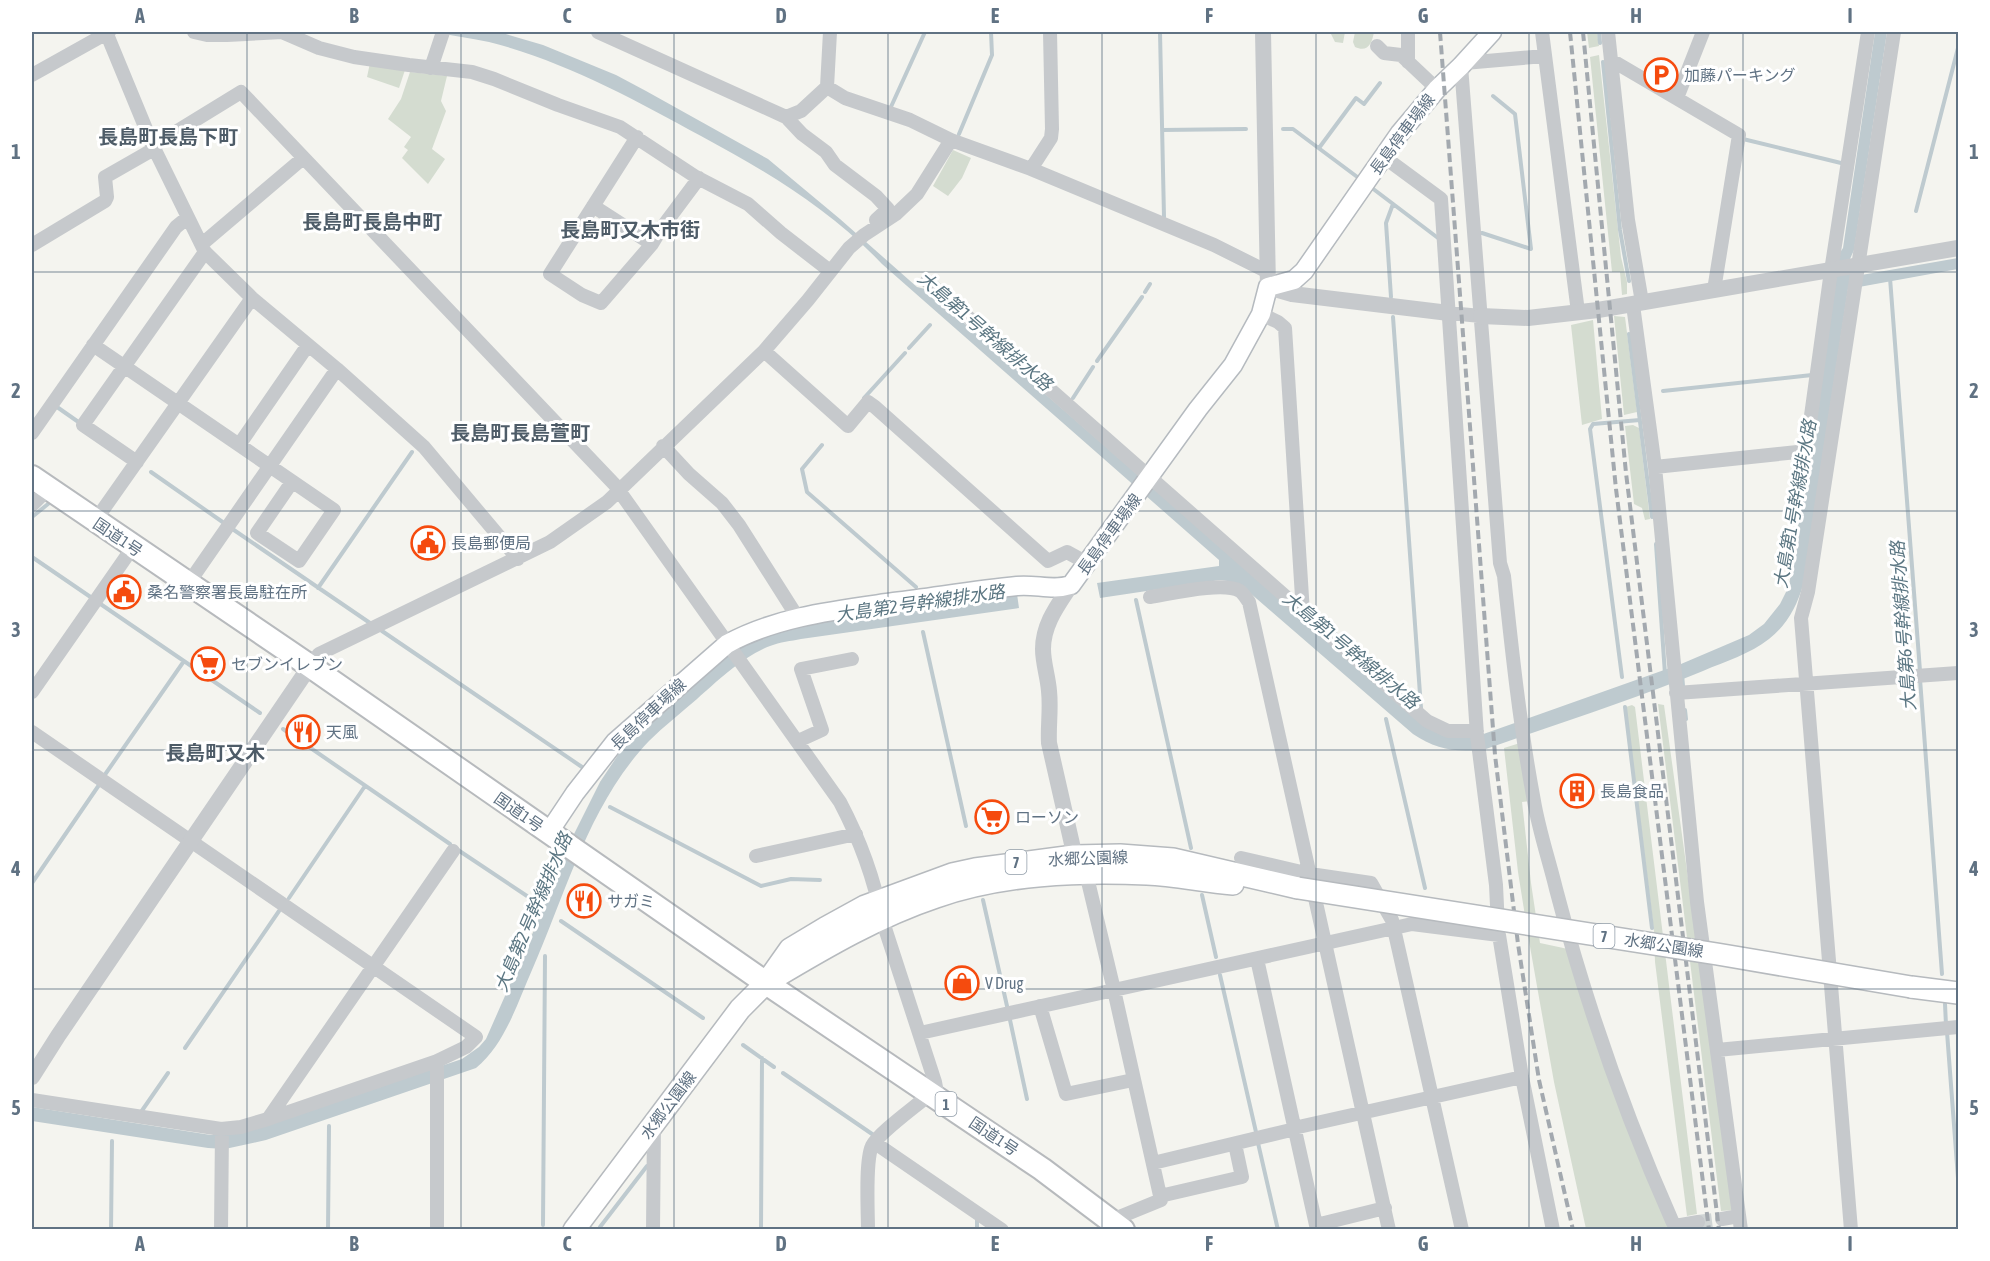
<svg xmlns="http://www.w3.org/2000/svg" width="1990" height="1261" font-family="'Asap Condensed','Noto Sans JP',sans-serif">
<rect width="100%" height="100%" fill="#f4f4ef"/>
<!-- green -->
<path fill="#d4dcd0" d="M 1330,32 L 1345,32 L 1343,43 L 1335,42 Z
M 1355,32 L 1374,32 C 1372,43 1368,53 1355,47 L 1353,42 Z
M 1587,32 L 1597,32 L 1599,46 L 1589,48 Z
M 1599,55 L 1621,257 L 1627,282 L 1627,294 L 1622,295 L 1620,272 L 1612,272 L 1590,57 Z
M 370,63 L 405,70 L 399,88 L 367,77 Z
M 410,72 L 447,76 L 441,101 L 446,111 L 432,149 L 445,159 L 428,184 L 402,158 L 408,150 L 404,147 L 411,137 L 388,119 L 401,99 Z
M 953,150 L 971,158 L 962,178 L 948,196 L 933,186 Z
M 1614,316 L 1625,317 L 1637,412 L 1624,415 Z
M 1593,320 L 1602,419 L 1582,425 L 1571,325 Z
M 1633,425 L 1639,428 L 1650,519 L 1645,520 L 1642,508 L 1634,504 L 1625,426 Z
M 1658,704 L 1664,705 L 1734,1210 L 1721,1211 Z
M 1632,705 L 1635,707 L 1697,1214 L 1687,1216 L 1655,962 L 1654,931 L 1626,707 Z
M 1520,743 L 1531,801 L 1522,802 L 1531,883 L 1540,943 L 1568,949 L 1673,1229 L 1586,1229 L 1554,1082 L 1529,941 L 1518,872 L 1504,748 Z"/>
<!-- water -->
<path fill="#becacf" d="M 431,32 L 499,32 L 543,45 L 616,75 L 646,91 L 768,159 L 840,219 L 917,287 L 925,289 L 1427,727 L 1475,737 L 1681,664 L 1749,635 L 1764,624 L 1780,604 L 1789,586 L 1839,254 L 1843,248 L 1875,32 L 1887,32 L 1854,250 L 1850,259 L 1850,277 L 1958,258 L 1958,269 L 1848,289 L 1803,585 C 1797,606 1787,625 1769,639 C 1750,654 1726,661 1703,671 C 1633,700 1559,723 1486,749 C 1459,753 1436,750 1413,734 L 1242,586 L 1227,581 L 1220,580 L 1100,598 L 1097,583 L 1219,566 L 1219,560 L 882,264 C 831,210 766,171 701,136 C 633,99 564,61 489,42 C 470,38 450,35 431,32 Z
M 1017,594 L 1019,608 L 801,639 C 791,641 780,642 770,646 C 745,655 717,681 697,699 C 681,713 664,726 649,741 C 589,804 566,893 532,970 C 517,1004 505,1044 476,1068 L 266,1140 L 225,1149 L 208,1148 L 32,1121 L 32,1107 L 211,1135 L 228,1135 L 247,1131 L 462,1059 L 479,1047 L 486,1039 L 538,921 L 558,866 L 600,782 L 622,749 L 656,716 L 704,672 L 749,639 L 801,625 Z"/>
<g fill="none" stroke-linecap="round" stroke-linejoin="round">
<!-- stream -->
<path stroke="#becacf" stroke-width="4" d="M 1160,32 L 1164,217
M 1599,32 L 1600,43
M 1603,62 L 1620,230 L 1629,281
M 890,109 L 925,32
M 1283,129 L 1293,129 L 1360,179
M 1162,130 L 1246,129
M 959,134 L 992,55 L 991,32
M 1743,139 L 1841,163
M 1319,148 L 1356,98 L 1364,104 L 1380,83
M 1372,188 L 1438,238
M 1916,211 L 1958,48
M 1482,233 L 1531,249 L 1515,114 L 1493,96
M 1890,278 L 1920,671
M 1145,292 L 1150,284
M 1391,297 L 1386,223 L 1393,204
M 1393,317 L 1421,708
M 1629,334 L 1652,517
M 909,348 L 930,325
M 1097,361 L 1142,297
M 1663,391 L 1812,375
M 864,398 L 905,353
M 1073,398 L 1093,367
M 57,407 L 77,421
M 822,445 L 802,469 L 807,492 L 916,587
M 151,472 L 224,523
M 32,517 L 48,504
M 231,528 L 370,623
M 1656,544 L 1665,674
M 32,557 L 92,598
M 318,588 L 412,452
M 1136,600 L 1191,848
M 99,603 L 260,713
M 382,631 L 582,767
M 923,632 L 966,826
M 1682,674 L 1683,686
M 1622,677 L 1590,429 L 1593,424 L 1640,420
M 1920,679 L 1942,974
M 1625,707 L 1652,928
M 1685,710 L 1686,719
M 1386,719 L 1425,888
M 283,729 L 450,844
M 104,776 L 184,661
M 610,807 L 761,886 L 791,879 L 820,880
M 458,850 L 536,902
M 32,883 L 99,785
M 1202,895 L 1216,957
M 289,898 L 365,786
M 983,900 L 1007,1006
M 561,921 L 703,1018
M 1220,975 L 1256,1132
M 1945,1004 L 1946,1025
M 1010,1020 L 1027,1099
M 1947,1032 L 1958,1178
M 743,1045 L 774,1067
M 185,1048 L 279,911
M 783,1073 L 875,1136
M 141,1112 L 168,1073
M 1258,1143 L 1278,1230
M 543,1225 L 545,956
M 600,1227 L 647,1166
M 761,1229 L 762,1058
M 111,1230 L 112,1141
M 328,1230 L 329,1126
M 977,1230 L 977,1220"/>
<!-- minor-tunnel -->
<path stroke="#cfd4d4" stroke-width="14" stroke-dasharray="14 7" stroke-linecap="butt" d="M 1698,1222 L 1722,1219"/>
<defs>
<path id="secondary" d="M 549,832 L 575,793 L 615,742 L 727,644 C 778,616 838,610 894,602 C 935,597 976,590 1017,586 C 1036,584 1052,591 1071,585 L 1198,409 L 1233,365 L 1261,314 L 1268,287 L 1294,280 L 1304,271 L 1400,133 L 1437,89 L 1461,66 L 1492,32"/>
<path id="primary" d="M 774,978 C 826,947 879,916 936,897 C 1003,874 1077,871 1147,874 C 1176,875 1204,882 1233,884
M 1911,987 L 1958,993
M 574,1230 L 740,1009 L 766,983 L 790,949 L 825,928 L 865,906 L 952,874 L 975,869 L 1074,856 L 1120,855 L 1173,859 L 1298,888"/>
<path id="trunk" d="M 32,477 L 310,666 L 766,983 L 1042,1169 L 1123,1230"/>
</defs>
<!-- secondary casing -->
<use href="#secondary" stroke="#b5babf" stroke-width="21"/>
<!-- primary casing -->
<use href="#primary" stroke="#b6babe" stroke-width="24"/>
<!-- trunk casing -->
<use href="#trunk" stroke="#b7babd" stroke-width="26"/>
<!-- minor -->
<path stroke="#c6c9cc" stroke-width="14" d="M 106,32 L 153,146 L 205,252 L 252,298 L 337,369 L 424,447 L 518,559
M 194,32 L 207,35 L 227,35 L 282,32 L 319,48 L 354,57 L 409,65 L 472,72 L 494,79 L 558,105 L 620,127 L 696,177 L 748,204 L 781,233 L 830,271
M 598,32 L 786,117 L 802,134 L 826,152 L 835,165 L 876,196 L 888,209 L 876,220
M 1408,32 L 1408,62
M 1542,32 L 1578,312
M 1608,32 L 1628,220 L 1642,302
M 1377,46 L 1384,53 L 1401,55 L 1437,89
M 1464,63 L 1545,56
M 1612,63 L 1618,64 L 1739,135 L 1714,290
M 1461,66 L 1500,563 L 1504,576 C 1512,652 1520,727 1534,801 C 1539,831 1549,860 1556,889 C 1586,1004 1625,1115 1673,1223 L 1681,1225 L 1698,1222
M 431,68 L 443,32
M 32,75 L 109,32
M 827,87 L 830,32
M 1677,98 L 1703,32
M 786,117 L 801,111 L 827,87 L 845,98 L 910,120 L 951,140 L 1031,169 L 1214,245 L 1268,272
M 153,146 L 241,92 L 615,485 L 840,802 C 859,838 874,878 882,919 L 935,1082 L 938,1098
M 1384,157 L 1441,199 L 1477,735 L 1496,885 L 1498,927
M 1031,169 L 1051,138 L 1052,129 L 1050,32
M 593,206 L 652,244 L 601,303 L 582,295 L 550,274 L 637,137
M 202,244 L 302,159
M 652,244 L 661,229 L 699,178
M 32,245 L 105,201 L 107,197 L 105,177 L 154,149
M 927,281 L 1427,721 L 1448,731 L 1477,731
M 1633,305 L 1655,467 L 1697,902 L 1741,1230
M 1449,313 L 1481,316
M 1261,314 L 1278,322 L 1285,328 L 1303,613
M 93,345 L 334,510 L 299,561 L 257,533 L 292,482
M 764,351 L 848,426 L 868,402 L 875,407 L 1048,561 L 1067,552 L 1087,563
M 32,433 L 176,227 L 187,218
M 239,445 L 308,345
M 663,446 L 689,474 L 722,503 L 739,525 L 798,618
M 137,462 L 83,425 L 205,252
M 1655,467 L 1807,451
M 1801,488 L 1831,271 L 1868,32
M 32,505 L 48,489
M 95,521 L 252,298
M 188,584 L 337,369
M 1150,597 C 1170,594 1223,581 1240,591 C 1243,593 1246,598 1249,602 L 1389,1230
M 310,666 L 319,654 L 550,542 L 607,502 L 764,351 L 808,300 L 849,248 L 864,235 L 896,214 L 917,194 L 951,140
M 32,692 L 133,547
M 1676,693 L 1958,673
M 32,732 L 476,1037 L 466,1047 L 437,1061 L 268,1119
M 798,741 L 822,730 L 801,669 L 852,659
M 756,856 L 856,834
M 1241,858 L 1310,874 L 1371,883 L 1392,920 L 1462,1230
M 1086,873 L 1114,990 L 1412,924 L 1499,935 L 1522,1077 L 1553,1230
M 1257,959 L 1316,1225 L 1385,1208
M 1040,1006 L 1066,1094 L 1133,1080
M 920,1033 L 1114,990 L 1161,1200 L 1112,1220
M 1717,1050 L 1958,1027
M 32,1100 L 221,1129 L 241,1127 L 268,1119 L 453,851
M 1294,1128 L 1522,1077
M 875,1143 L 1002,1230
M 1153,1163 L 1295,1129
M 1160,1196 L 1242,1177 L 1235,1144
M 1722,1219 L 1739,1216
M 221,1230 L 222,1130
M 437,1230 L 437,1061
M 653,1230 L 654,1124
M 868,1230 C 868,1211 865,1161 872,1146 C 879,1132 918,1105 931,1093
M 1851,1230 L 1801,618 L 1808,592 L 1894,32"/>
<!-- tertiary -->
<path stroke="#c6c9cc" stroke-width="16" d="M 1263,32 L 1268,287 L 1292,294 L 1449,313
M 1481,316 L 1528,318 L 1598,310 L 1958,248
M 1071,585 C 1058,605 1043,624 1043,649 C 1043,663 1048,677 1049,691 C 1051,709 1048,726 1049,743 L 1077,866
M 32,1077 L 58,1036 L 310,666"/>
<!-- secondary -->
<use href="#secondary" stroke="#fff" stroke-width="18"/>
<!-- primary -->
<use href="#primary" stroke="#fff" stroke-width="21"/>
<!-- trunk -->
<use href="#trunk" stroke="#fff" stroke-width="22"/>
<!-- rail -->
<path stroke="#a3a9af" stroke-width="4" stroke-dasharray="9 4.5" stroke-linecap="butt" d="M 1440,32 L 1495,755 L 1518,944 L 1539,1080 L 1573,1230
M 1570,32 L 1616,489 L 1709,1230
M 1583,32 L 1626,473 L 1719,1230"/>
<defs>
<path id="primary-bridge" d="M 1298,888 L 1717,954 L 1911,987"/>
</defs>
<!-- primary-bridge casing -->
<use href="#primary-bridge" stroke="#b6babe" stroke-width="24" stroke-linecap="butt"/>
<!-- primary-bridge -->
<use href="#primary-bridge" stroke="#fff" stroke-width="21"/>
</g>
<!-- grid -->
<path fill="none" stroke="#607283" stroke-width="1.5" stroke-opacity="0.55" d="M 247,32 L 247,1230M 461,32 L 461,1230M 674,32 L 674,1230M 888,32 L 888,1230M 1102,32 L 1102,1230M 1316,32 L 1316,1230M 1529,32 L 1529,1230M 1743,32 L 1743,1230M 32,272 L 1958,272M 32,511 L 1958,511M 32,750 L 1958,750M 32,989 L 1958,989"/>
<!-- icons -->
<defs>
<symbol id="parking-ring" viewBox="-11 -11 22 22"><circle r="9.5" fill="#fff" stroke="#f54b0e" stroke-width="1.5"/><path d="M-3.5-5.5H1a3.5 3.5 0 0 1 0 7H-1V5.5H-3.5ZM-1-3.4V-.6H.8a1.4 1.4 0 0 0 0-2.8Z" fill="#f54b0e"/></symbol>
<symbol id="civic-ring" viewBox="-11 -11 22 22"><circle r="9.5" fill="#fff" stroke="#f54b0e" stroke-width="1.5"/><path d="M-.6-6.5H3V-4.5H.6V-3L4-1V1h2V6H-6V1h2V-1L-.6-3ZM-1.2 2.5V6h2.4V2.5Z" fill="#f54b0e"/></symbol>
<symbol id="supermarket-ring" viewBox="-11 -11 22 22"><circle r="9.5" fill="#fff" stroke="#f54b0e" stroke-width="1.5"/><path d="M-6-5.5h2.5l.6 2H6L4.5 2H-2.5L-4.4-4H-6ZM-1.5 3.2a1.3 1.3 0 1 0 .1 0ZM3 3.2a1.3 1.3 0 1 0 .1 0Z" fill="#f54b0e"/></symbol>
<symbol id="restaurant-ring" viewBox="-11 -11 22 22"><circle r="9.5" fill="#fff" stroke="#f54b0e" stroke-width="1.5"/><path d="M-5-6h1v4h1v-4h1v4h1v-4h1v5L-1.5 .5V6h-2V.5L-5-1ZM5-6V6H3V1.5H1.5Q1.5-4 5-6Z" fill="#f54b0e"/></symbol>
<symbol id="building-ring" viewBox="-11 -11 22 22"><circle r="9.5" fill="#fff" stroke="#f54b0e" stroke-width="1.5"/><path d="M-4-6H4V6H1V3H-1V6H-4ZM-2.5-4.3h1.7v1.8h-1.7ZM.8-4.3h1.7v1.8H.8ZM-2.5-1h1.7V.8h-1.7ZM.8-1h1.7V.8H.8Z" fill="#f54b0e"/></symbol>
<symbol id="shop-ring" viewBox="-11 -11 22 22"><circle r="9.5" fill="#fff" stroke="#f54b0e" stroke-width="1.5"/><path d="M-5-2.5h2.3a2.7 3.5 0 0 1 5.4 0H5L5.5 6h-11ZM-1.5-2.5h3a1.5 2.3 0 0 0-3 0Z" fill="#f54b0e"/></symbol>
</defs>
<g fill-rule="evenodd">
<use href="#parking-ring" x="1642" y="56" width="38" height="38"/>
<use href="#civic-ring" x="409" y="524" width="38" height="38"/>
<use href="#civic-ring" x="105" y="573" width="38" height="38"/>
<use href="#supermarket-ring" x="189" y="645" width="38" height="38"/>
<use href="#restaurant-ring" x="284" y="713" width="38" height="38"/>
<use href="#building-ring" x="1558" y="772" width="38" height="38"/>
<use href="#supermarket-ring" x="973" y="798" width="38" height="38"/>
<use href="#restaurant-ring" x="565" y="882" width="38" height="38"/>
<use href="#shop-ring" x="943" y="964" width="38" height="38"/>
</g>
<g text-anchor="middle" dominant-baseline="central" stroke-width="6" stroke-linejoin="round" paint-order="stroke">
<!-- shield labels -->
<g fill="#fff" stroke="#909ca8" stroke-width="1.5">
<rect x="1005.5" y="850" width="21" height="24" rx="4.5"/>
<rect x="1593.5" y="924" width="21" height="24" rx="4.5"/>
<rect x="935.5" y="1092" width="21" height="24" rx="4.5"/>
</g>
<g font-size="15" font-weight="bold" fill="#607283">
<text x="1016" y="862">7</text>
<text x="1604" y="936">7</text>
<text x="946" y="1104">1</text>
</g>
<!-- poi labels -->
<g font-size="16" fill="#607283" stroke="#fff" text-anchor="start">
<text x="1684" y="75">加藤パーキング</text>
<text x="451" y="543">長島郵便局</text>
<text x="147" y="592">桑名警察署長島駐在所</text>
<text x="231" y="664">セブンイレブン</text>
<text x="326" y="732">天風</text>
<text x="1600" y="791">長島食品</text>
<text x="1015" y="817">ローソン</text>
<text x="607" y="901">サガミ</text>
<text x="985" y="983">V Drug</text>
</g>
<!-- street labels -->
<g font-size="16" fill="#607283" stroke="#fff">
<text transform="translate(1402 134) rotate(-53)">長島停車場線</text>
<text transform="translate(1109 534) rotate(-54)">長島停車場線</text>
<text transform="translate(118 537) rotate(34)">国道1号</text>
<text transform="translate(648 714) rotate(-43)">長島停車場線</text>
<text transform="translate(519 812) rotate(35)">国道1号</text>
<text transform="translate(1088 858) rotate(-2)">水郷公園線</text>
<text transform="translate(1664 945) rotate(9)">水郷公園線</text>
<text transform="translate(668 1105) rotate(-53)">水郷公園線</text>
<text transform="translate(994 1136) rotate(34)">国道1号</text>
</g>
<!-- water labels -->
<g font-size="18" font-style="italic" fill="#5b7682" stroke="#fff">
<text transform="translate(985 331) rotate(41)">大島第1号幹線排水路</text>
<text transform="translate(1795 504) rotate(-80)">大島第1号幹線排水路</text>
<text transform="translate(920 603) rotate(-8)">大島第2号幹線排水路</text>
<text transform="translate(1903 626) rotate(-94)">大島第6号幹線排水路</text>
<text transform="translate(1351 650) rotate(40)">大島第1号幹線排水路</text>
<text transform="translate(533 912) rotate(-67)">大島第2号幹線排水路</text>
</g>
<!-- quarter labels -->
<g font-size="20" font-weight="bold" fill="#4e5c68" stroke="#fff">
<text x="168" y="136">長島町長島下町</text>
<text x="372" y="221">長島町長島中町</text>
<text x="630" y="229">長島町又木市街</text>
<text x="520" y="432">長島町長島萱町</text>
<text x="215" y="752">長島町又木</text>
</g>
</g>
<!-- border -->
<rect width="1990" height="1261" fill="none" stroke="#ffffff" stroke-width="66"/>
<rect x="33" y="33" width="1924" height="1195" fill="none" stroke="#607283" stroke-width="2"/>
<g font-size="20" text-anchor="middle" font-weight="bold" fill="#607283">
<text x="140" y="23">A</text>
<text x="354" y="23">B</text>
<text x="567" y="23">C</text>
<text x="781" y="23">D</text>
<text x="995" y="23">E</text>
<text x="1209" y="23">F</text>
<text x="1423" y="23">G</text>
<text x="1636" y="23">H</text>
<text x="1850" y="23">I</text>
<text x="16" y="159">1</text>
<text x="1974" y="159">1</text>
<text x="16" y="398">2</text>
<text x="1974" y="398">2</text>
<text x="16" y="637">3</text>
<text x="1974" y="637">3</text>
<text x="16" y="876">4</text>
<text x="1974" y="876">4</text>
<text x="16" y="1115">5</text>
<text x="1974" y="1115">5</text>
<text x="140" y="1251">A</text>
<text x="354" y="1251">B</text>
<text x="567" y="1251">C</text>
<text x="781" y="1251">D</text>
<text x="995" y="1251">E</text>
<text x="1209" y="1251">F</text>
<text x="1423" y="1251">G</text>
<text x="1636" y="1251">H</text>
<text x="1850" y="1251">I</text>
</g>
</svg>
